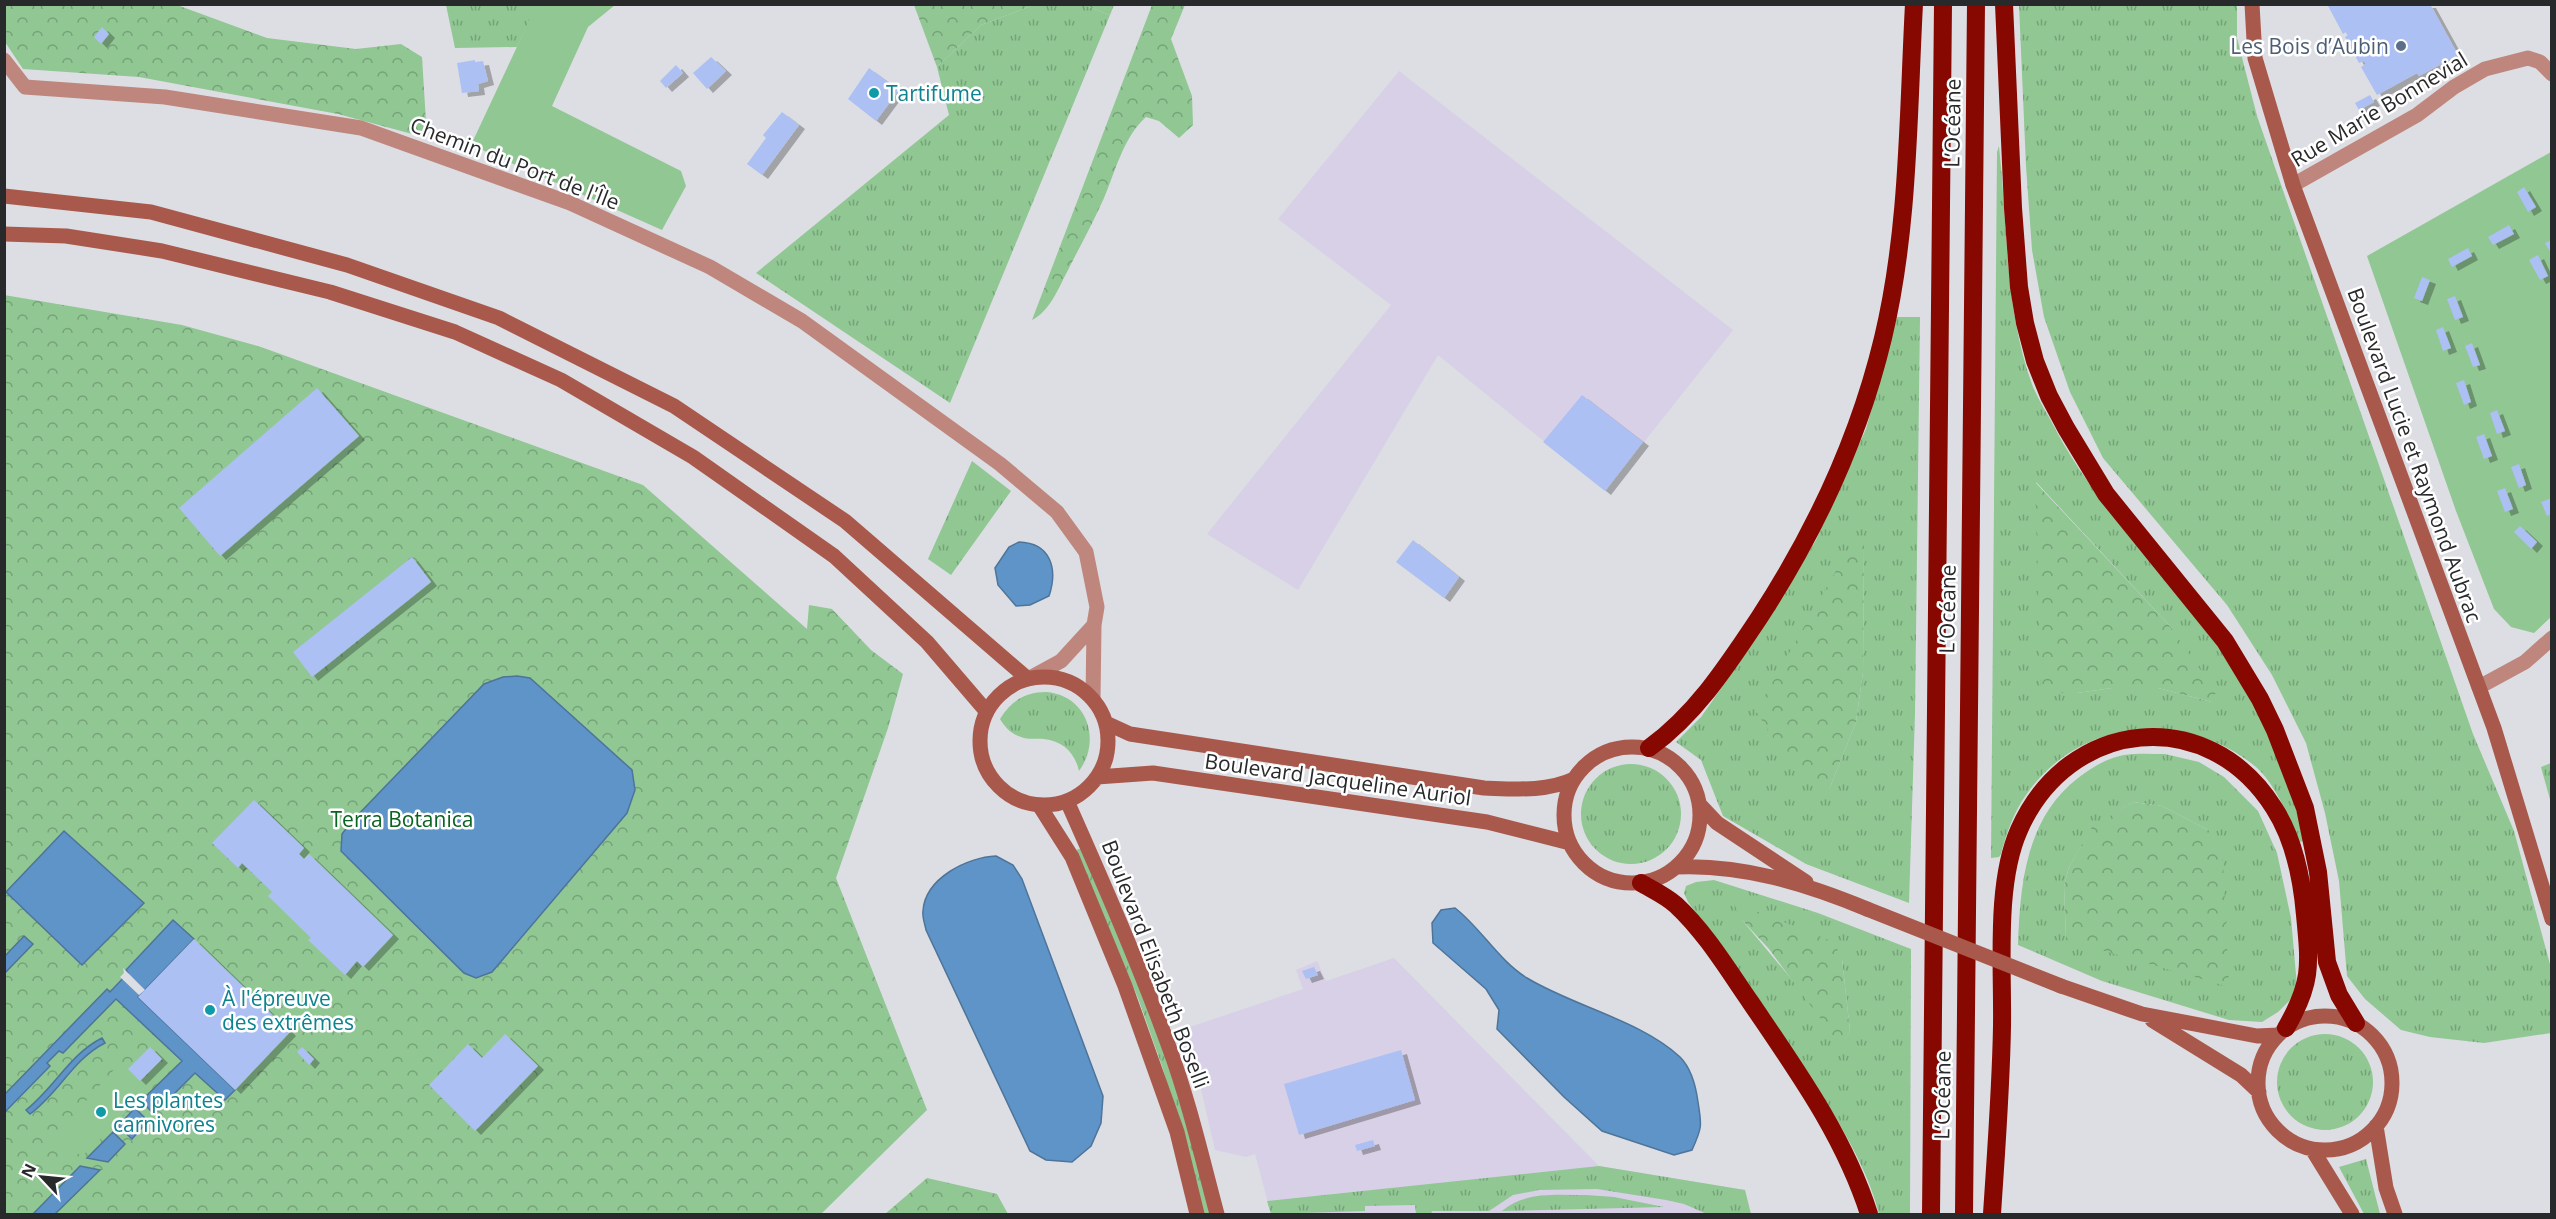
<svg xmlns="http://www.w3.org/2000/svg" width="2556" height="1219" font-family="'Open Sans',sans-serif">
<defs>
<pattern id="grass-tufts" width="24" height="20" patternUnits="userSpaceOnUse" patternTransform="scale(1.5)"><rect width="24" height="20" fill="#90c793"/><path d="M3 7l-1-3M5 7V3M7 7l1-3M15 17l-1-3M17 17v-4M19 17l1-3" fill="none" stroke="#76a278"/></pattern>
<pattern id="forest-crowns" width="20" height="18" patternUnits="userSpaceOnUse" patternTransform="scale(1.5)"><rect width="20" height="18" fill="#90c793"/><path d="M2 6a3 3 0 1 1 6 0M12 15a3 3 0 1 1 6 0" fill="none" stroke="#76a278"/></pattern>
<filter id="shadow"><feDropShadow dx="6" dy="4" stdDeviation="0" flood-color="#0004"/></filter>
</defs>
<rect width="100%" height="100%" fill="#dcdee3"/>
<!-- industrial -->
<path fill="#d8d0e6" d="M 1399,71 L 1733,330 L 1605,491 L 1438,355 L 1298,590 L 1207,534 L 1391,305 L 1278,219 Z
M 1394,958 L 1599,1166 L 1745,1190 L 1751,1214 L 1271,1214 L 1255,1154 L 1246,1157 L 1215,1150 L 1187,1028 L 1303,989 L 1296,970 L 1317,961 L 1326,981 Z"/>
<!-- grass -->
<path fill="url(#grass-tufts)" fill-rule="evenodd" d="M 446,5 L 537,5 L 517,47 L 455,48 Z
M 1034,5 L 1084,5 L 1110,15 L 950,403 L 756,273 L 949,115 L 937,67 L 981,25 Z
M 2019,5 L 2237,5 L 2237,38 L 2257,116 L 2473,734 L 2514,831 L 2551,968 L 2551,1033 L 2484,1043 L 2430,1037 L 2401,1030 L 2365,999 L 2347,976 L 2339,881 L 2325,813 L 2306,743 L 2272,675 L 2227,605 L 2103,458 L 2070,392 L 2044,317 L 2032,250 L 2026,166 Z
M 1999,146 C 2008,227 2004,309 2033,387 C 2038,398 2044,409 2050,419 C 2097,513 2177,583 2235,670 C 2268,719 2290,784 2305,841 L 2299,842 C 2288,817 2277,786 2256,767 C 2185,708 2079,718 2026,795 C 2014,812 2006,834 2001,854 L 1999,857 L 1991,858 L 1997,152 ZM 2036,482 L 2169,625 L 2212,702 L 2158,688 L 2112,688 L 2077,693 Z
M 1897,317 L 1920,317 L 1915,713 L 1909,903 L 1806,864 L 1723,816 L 1701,760 L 1676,742 L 1701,717 L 1758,636 L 1816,540 L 1866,429 ZM 1864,545 L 1863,672 L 1856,722 L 1829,790 Z
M 972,461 L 1011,491 L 951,575 L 928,559 Z
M 1046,692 C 1087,695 1102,740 1079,771 C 1075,753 1063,741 1044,739 C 1036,738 1029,740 1021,737 C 1011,734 1005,727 1000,719 C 1011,701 1025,692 1046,692 Z
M 2165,754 L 2199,762 L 2224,777 L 2258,811 L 2277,853 L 2291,918 L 2297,986 L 2291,999 L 2278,1012 L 2262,1022 L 2229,1020 L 2102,981 L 2018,945 C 2020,884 2026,818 2078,778 C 2091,768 2107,758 2124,755 C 2137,753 2152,754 2165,754 ZM 2133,802 L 2162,806 L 2210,831 L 2066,940 L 2064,886 L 2069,867 L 2092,828 Z
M 2551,763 L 2551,803 L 2541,767 Z
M1581 814a50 50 0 1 1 100 0a50 50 0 1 1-100 0Z
M 1078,849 L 1081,849 L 1146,1002 L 1182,1106 L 1210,1214 L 1203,1214 L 1163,1069 L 1138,998 L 1076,851 Z
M 1714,880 L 1818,913 L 1911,949 L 1910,1214 L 1879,1214 C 1867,1167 1840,1124 1814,1083 C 1775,1021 1731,962 1688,902 L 1684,893 L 1686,886 L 1696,882 ZM 1742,920 L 1842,959 L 1850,1031 L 1844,1042 Z
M2277 1082a48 48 0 1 1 96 0a48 48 0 1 1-96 0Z
M 2366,1159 L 2380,1214 L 2364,1214 L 2339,1167 Z
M 1599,1166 L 1745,1190 L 1751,1214 L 1707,1214 L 1684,1204 L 1666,1200 L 1597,1189 L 1539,1190 L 1513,1195 L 1489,1211 L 1432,1211 L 1431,1214 L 1416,1214 L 1415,1205 L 1365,1206 L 1365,1211 L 1271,1214 L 1267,1201 Z
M 1586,1195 L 1614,1197 L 1664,1207 L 1502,1211 C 1525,1191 1557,1195 1586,1195 Z"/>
<!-- forest -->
<path fill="url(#forest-crowns)" d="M 4,5 L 177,5 L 267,38 L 356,49 L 401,44 L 422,57 L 427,138 L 338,114 L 139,77 L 23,69 L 5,42 Z
M 914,5 L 914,4 L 1034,5 L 981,25 L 937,67 Z
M 1084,5 L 1114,5 L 1110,15 Z
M 1152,5 L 1185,5 L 1171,39 L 1192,96 L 1193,125 L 1179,138 L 1159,121 L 1146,117 C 1123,138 1116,170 1104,198 C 1093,223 1079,248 1067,272 C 1058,289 1050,311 1032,320 Z
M 4,295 L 182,325 L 261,347 L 643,485 L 807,629 L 809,605 L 832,609 L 871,650 L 903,674 L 888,728 L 836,878 L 927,1110 L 821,1214 L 5,1214 Z
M 2035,482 L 2169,625 L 2216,692 L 2212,702 L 2158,688 L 2112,688 L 2077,693 L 2041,692 Z
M 1854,539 L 1864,545 L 1863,672 L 1856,722 L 1829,790 C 1793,776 1776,742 1756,711 Z
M 2133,802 L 2162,806 L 2210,831 L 2223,862 L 2229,987 L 2066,940 L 2064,886 L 2069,867 L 2092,827 Z
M 1733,902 L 1834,942 L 1842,959 L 1850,1031 L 1844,1043 L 1834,1037 L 1769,949 L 1742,920 Z
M 927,1178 L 997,1194 L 1008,1214 L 885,1214 Z"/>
<!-- garden -->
<path fill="#90c793" d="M 537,4 L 615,5 L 588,27 L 552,106 L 681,171 L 686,186 L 662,230 L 471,145 Z
M 2551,152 L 2552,616 L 2534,633 L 2511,627 L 2494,609 L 2456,511 L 2367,256 Z
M 119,1064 L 146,1090 L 106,1134 L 82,1156 L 53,1138 Z"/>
<!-- water -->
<path fill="#5e94c8" stroke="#4e7499" stroke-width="1.5" d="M 1019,542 C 1051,543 1058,569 1049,596 L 1030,605 L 1016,606 L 998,585 L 995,568 L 1009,547 Z
M 517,676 L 530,678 L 632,770 L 635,790 L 627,813 L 492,972 L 476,978 L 464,973 L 341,851 L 342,834 L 352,821 L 484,684 L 503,677 Z
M 64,831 L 144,903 L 82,965 L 6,892 Z
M 996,856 L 1013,865 L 1022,879 L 1103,1096 L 1101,1123 L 1091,1146 L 1072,1162 L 1046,1160 L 1030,1151 L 926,930 C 925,924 922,917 923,911 C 925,878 968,857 996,856 Z
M 1455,908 C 1481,928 1498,960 1527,978 C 1573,1006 1642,1021 1680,1057 C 1691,1068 1696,1087 1698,1102 C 1702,1126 1702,1128 1692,1150 L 1674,1155 L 1602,1131 L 1564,1097 L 1497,1029 L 1499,1010 L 1486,989 L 1433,943 L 1432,923 L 1441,910 Z
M 173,920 L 194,939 L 138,997 L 235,1090 L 225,1100 L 195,1073 L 154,1114 L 141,1101 L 182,1061 L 116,999 L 63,1053 L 59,1051 L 47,1063 L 50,1066 L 5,1112 L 5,1094 L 107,989 L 110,992 L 128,973 L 126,970 Z
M 24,936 L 33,944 L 5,973 L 5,956 Z
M 102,1038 L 105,1043 C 73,1059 59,1093 30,1114 L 26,1110 C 55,1087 70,1054 102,1038 Z
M 135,1108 L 148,1121 L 132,1139 L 118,1126 Z
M 113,1132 L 125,1144 L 108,1162 L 87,1158 Z
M 80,1166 L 100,1170 L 55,1214 L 33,1214 Z"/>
<!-- pier -->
<path fill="#dcdee3" d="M 123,968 L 145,990 L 139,995 L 120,977 L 124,973 Z"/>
<!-- building -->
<path fill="#acc0f4" filter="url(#shadow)" d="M 2327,4 L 2430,4 L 2458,55 L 2419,76 L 2417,73 L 2377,95 L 2361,67 L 2366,64 L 2364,61 L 2359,63 L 2345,37 L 2348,35 L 2346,32 L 2343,34 Z
M 102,27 L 109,34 L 101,44 L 94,37 Z
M 711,57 L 726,71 L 707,89 L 693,73 Z
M 475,60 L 475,62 L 483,61 L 488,81 L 478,84 L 479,91 L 462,93 L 457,63 Z
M 676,65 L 683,73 L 666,88 L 660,81 Z
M 869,68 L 899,90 L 876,121 L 848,99 Z
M 2370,95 L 2374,102 L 2359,110 L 2355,103 Z
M 782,112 L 799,125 L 762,175 L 747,164 L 766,138 L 763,135 Z
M 2524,187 L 2536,207 L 2528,212 L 2517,192 Z
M 2509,225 L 2514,234 L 2493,245 L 2488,237 Z
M 2552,240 L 2552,255 L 2545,243 Z
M 2468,248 L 2472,256 L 2452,267 L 2448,259 Z
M 2538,255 L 2548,276 L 2540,280 L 2529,260 Z
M 2422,277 L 2430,280 L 2422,301 L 2414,298 Z
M 2455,296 L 2463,317 L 2455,320 L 2447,299 Z
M 2443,327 L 2451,348 L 2443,351 L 2436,330 Z
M 2472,343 L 2480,365 L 2473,367 L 2465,346 Z
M 2464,380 L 2471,402 L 2464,405 L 2456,383 Z
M 317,388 L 359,436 L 220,556 L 179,508 Z
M 1582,395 L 1643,442 L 1605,491 L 1543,442 Z
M 2497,410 L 2505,431 L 2497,434 L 2490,413 Z
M 2484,434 L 2492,456 L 2484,459 L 2476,437 Z
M 2519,464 L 2526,485 L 2519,488 L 2511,467 Z
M 2505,488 L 2513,509 L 2505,512 L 2497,491 Z
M 2552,498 L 2552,514 L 2547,516 L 2541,502 Z
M 2520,526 L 2537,542 L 2531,549 L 2514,532 Z
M 1413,540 L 1459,577 L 1444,598 L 1396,562 Z
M 412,557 L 431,582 L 312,677 L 293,652 Z
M 254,800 L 304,848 L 299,854 L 304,859 L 309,854 L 393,935 L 363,967 L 357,961 L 345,975 L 308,940 L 311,938 L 268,896 L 272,892 L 242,863 L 238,868 L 212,843 Z
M 194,939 L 290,1032 L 235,1090 L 138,997 Z
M 1314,967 L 1318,975 L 1306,979 L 1302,971 Z
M 505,1034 L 538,1066 L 475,1131 L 429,1085 L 468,1044 L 482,1058 Z
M 150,1047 L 162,1059 L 140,1081 L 128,1069 Z
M 302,1047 L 314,1059 L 309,1065 L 297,1052 Z
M 1401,1050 L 1415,1100 L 1299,1135 L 1284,1084 Z
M 1373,1140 L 1375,1146 L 1357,1151 L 1355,1145 Z"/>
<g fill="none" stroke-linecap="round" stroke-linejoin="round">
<!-- street -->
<path stroke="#be867c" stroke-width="15" d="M 4,60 L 25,87 L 165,97 L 361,128 L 570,203 L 710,267 L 802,321 L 1000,464 L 1057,512 L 1086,552 L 1097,607 L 1094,625
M 2293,185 L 2417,115 L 2454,87 L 2485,69 L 2528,58 L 2540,62 L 2552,74
M 1028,679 L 1061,661 L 1094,625 L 1093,699
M 2479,687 L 2525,662 L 2552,638"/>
<!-- secondary -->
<path stroke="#a9594c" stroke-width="15" d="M 2252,4 L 2255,58 L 2293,185 L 2494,728 L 2552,919
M 4,196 L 151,212 L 347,265 L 499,318 L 674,406 L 845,521 L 1028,679
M 4,234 L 66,236 L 162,251 L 330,292 L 455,332 L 561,380 L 693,457 L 834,556 L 927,642 L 987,712
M980 741a64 64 0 1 1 128 0a64 64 0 1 1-128 0Z
M 1106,723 L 1130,734 L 1484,788 C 1515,789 1546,792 1574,779
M1564 815a68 68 0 1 1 136 0a68 68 0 1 1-136 0Z
M 1097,777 L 1153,773 L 1487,822 L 1570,843
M 1067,801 C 1103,882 1139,964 1169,1047 C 1189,1101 1202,1158 1217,1214
M 1039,805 L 1072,857 L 1125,986 L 1177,1132 L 1197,1214
M 1700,805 L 1717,823 L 1806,882
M 1676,867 C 1743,864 1806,884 1867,909
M 2061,986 L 2142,1014 L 2257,1036 L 2278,1035
M2258 1083a67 67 0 1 1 134 0a67 67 0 1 1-134 0Z
M 2152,1020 L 2241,1075 L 2259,1092
M 2376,1126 L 2386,1188 L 2395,1214
M 2312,1149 L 2352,1214"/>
<!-- highway -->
<path stroke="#860800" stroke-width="18" d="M 2004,4 L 2013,208 L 2019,287 L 2025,323 L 2035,361 L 2049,396 L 2066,428 L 2106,494 L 2225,641 L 2260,699 L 2275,730 L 2305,808 L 2318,872 L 2327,962 L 2339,995 L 2356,1023
M 1649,748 C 1696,714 1727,666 1759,618 C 1815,532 1859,438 1883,338 C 1909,230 1908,115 1914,4
M 1641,883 C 1653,890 1666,896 1676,905 C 1706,933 1728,970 1751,1003 C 1797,1071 1844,1136 1869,1214
M 1931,1214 L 1943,4
M 1964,1214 L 1976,4
M 1992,1214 C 1996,1152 2001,1089 2002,1026 C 2003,967 1995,884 2019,830 C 2068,718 2208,703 2274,808 C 2294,839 2302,879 2305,915 C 2310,966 2312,983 2286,1028"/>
<!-- secondary-bridge -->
<path stroke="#a9594c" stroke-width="15" d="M 1867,909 L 2061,986"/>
</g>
<!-- markers -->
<circle fill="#5c6f8a" stroke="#fff" stroke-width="2" cx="2401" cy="46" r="6"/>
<g fill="#0f9aa8" stroke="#fff" stroke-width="2">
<circle cx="874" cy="93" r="6"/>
<circle cx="210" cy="1010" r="6"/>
<circle cx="101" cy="1112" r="6"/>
</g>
<g text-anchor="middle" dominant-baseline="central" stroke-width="5" stroke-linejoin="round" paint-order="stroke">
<!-- service labels -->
<g font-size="21" fill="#4e5e75" stroke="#fff" text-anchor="end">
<text x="2389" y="46">Les Bois d’Aubin</text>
</g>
<!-- culture labels -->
<g font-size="21" fill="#0d838f" stroke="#fff" text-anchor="start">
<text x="886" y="93">Tartifume</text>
<text x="222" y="998">À l'épreuve<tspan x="222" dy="24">des extrêmes</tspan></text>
<text x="113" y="1100">Les plantes<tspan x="113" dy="24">carnivores</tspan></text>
</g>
<!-- street labels -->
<g font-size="21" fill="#28292b" stroke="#fff">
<text transform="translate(2379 109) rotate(-31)">Rue Marie Bonnevial</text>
<text transform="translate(1952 123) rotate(-89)">L’Océane</text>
<text transform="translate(515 163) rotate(21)">Chemin du Port de l'Île</text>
<text transform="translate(2415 455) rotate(70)">Boulevard Lucie et Raymond Aubrac</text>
<text transform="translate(1947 609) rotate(-89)">L’Océane</text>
<text transform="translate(1338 779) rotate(8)">Boulevard Jacqueline Auriol</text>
<text transform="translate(1156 964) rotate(69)">Boulevard Elisabeth Boselli</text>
<text transform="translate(1942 1095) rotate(-89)">L’Océane</text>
</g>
<!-- park labels -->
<g font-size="21" fill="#0b6321" stroke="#fff">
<text x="402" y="819">Terra Botanica</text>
</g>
</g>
<!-- border -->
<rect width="2556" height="1219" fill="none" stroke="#28292b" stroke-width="12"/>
<!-- north arrow -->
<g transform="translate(42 1177) rotate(296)" stroke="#ffffff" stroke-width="4.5" paint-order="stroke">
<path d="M0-4.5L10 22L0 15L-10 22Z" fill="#28292b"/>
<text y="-9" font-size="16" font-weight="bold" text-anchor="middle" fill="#28292b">N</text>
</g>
</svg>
